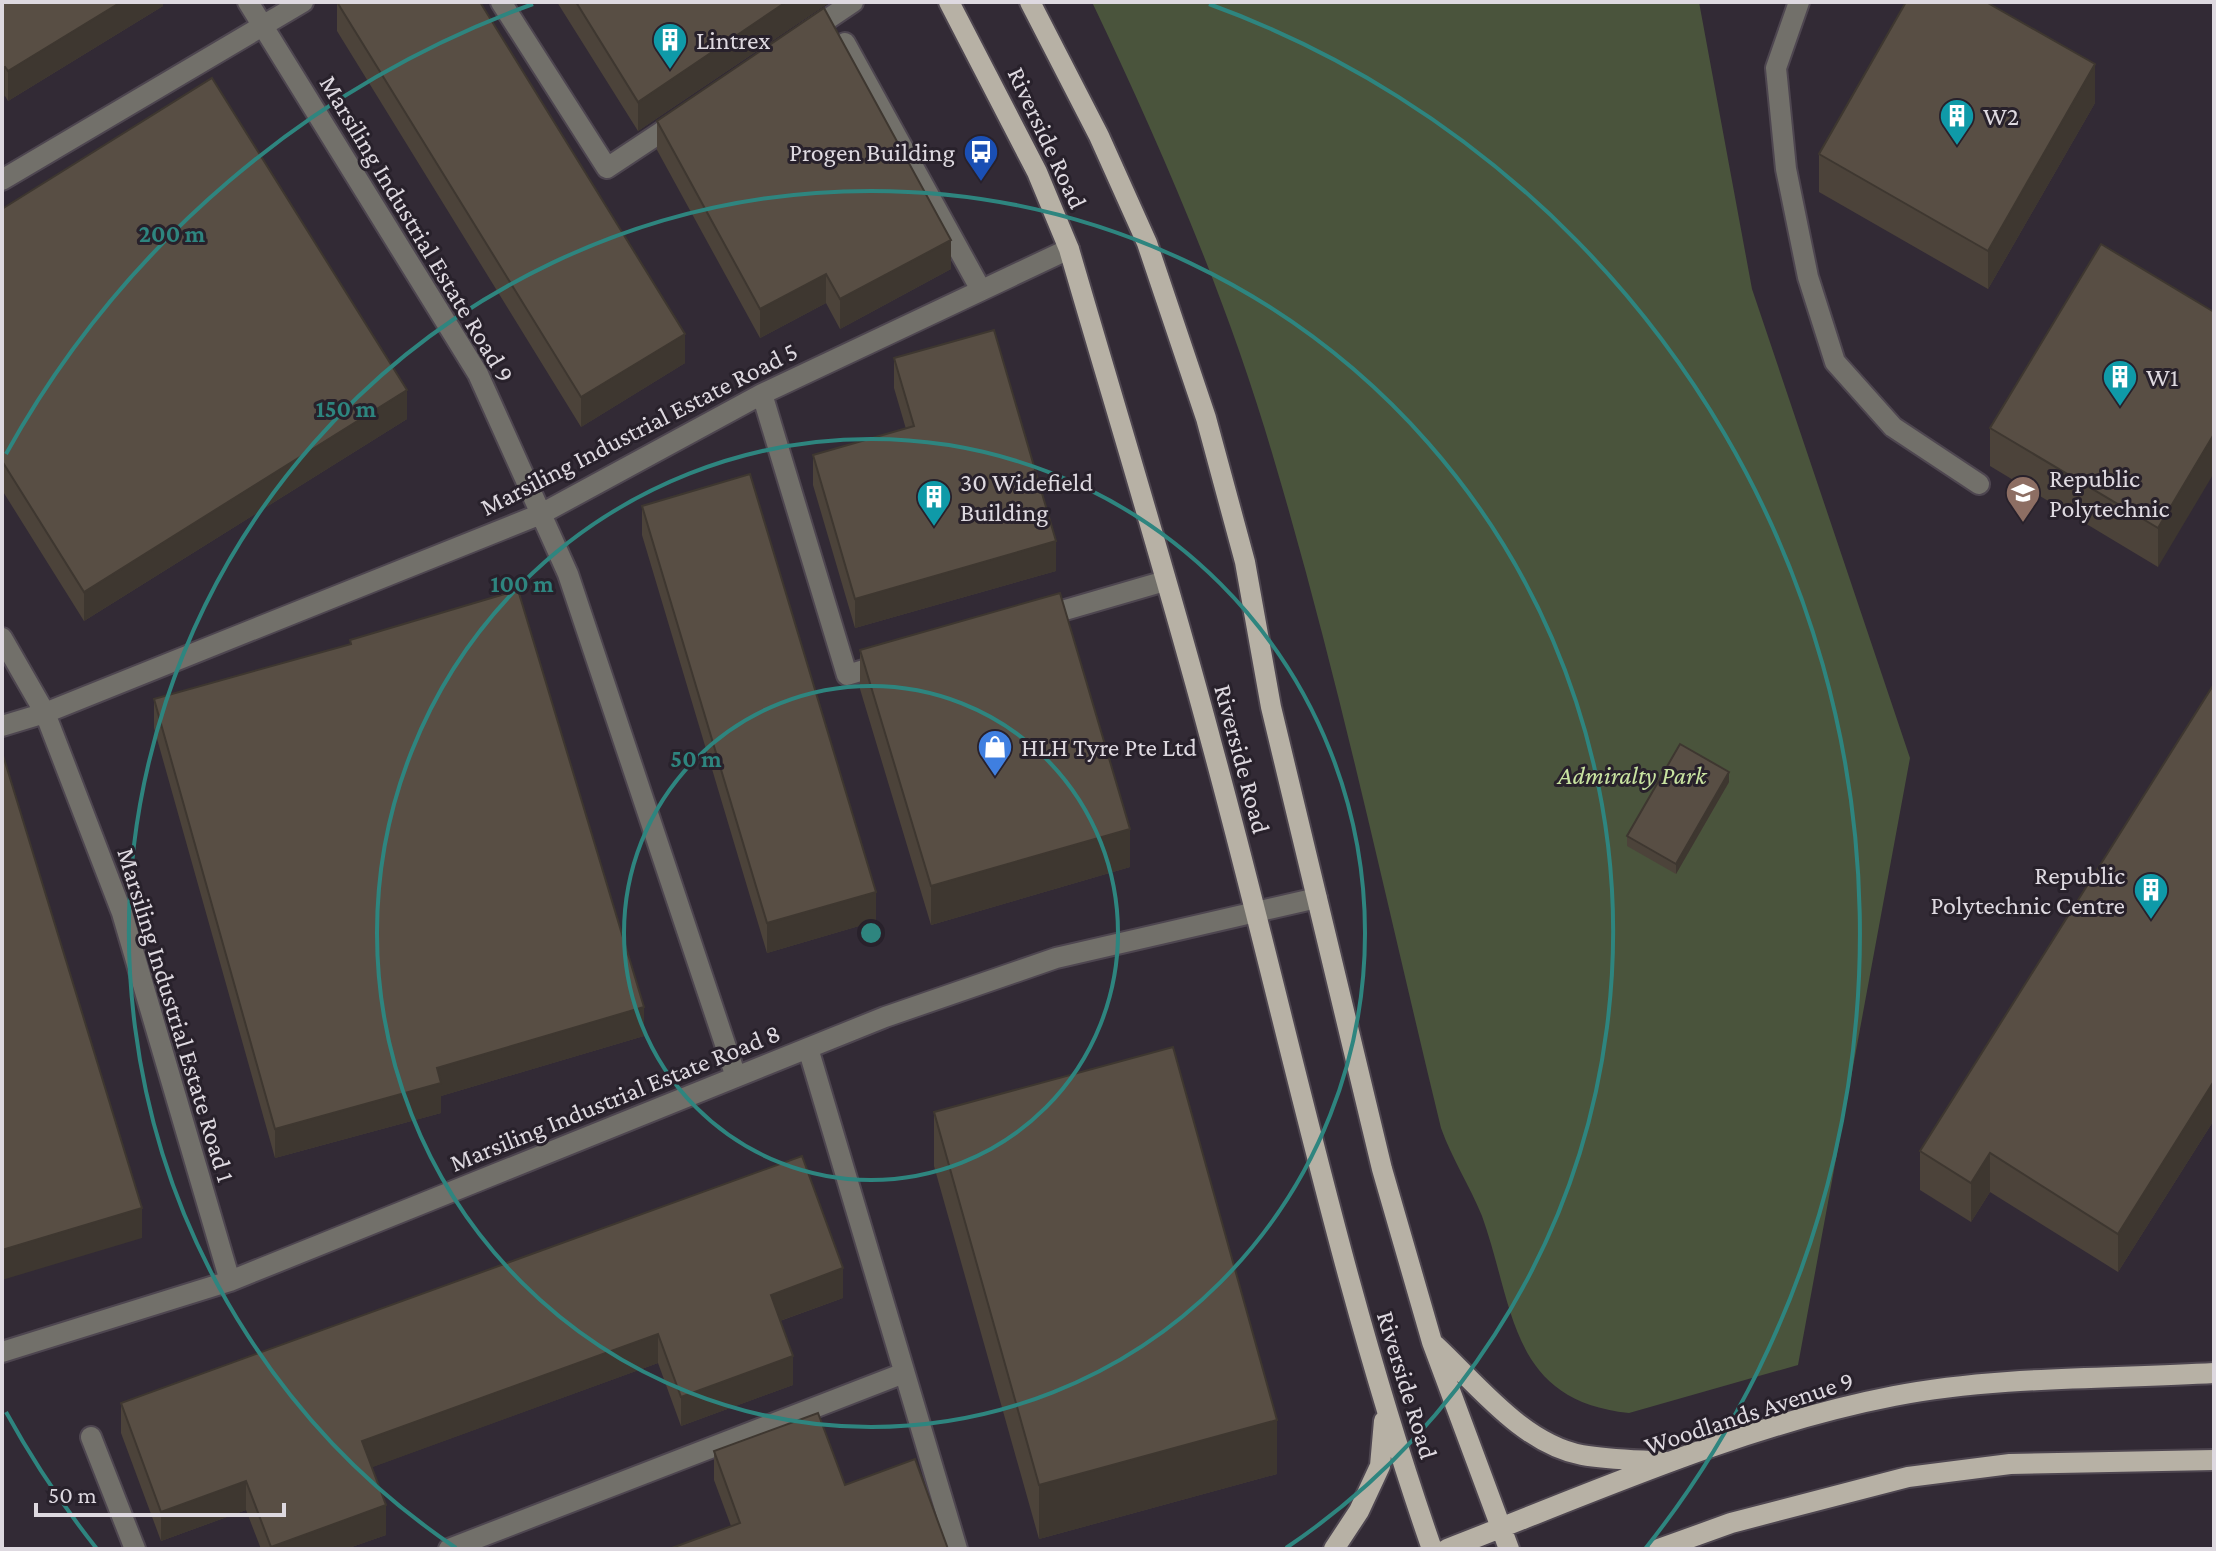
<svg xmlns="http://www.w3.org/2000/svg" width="2216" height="1551" font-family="'Crimson Pro',serif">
<rect width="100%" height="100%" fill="#322a35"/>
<!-- green -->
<path fill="#4a543c" d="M 1092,2 L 1699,2 L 1752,289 L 1910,758 L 1798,1365 L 1629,1413 C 1509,1400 1515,1308 1482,1216 C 1470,1186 1452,1159 1441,1128 C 1387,906 1340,682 1275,463 C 1229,304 1163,151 1092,2 Z"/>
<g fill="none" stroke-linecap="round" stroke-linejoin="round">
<defs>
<path id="minor" d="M 248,2 L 478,374 L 568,574 L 736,1077
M 501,2 L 607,168 L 678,121
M 1799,2 L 1776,68 L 1786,169 L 1808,277 L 1835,362 L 1893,427 L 1979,484
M 807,33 L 853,2
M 845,43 L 981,290
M 2,180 L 303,2
M 762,394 L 847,675 L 884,664
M 1041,617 L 1165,581
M 2,638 L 45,713 L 122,913 L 230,1281
M 2,726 L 45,713 L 541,514 L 762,394 L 1069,249
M 808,1048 L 957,1549
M 2,1352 L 230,1281 L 885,1017 L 1056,958 L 1317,898
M 91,1437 L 135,1549
M 449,1549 L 904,1373"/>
<path id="major" d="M 949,2 L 1037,172 L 1069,249 C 1117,414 1168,579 1212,745 C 1285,1013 1340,1286 1432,1549
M 1030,2 L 1099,136 L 1147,243 L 1206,418 L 1245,562 L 1271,707 L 1382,1169 L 1432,1342 L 1509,1549
M 1435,1345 C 1477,1384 1523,1444 1582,1455 C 1610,1460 1640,1460 1668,1462
M 1334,1549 L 1359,1511 L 1380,1466 L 1384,1421
M 1447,1549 C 1592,1493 1740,1426 1894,1396 C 1998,1376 2108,1379 2214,1373
M 1659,1549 L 1731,1523 L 1908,1477 L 2010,1464 L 2214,1460"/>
</defs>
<!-- minor casing -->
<use href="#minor" stroke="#4e4650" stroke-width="24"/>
<!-- major casing -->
<use href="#major" stroke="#4e4650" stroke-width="24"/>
<!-- minor -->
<use href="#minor" stroke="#72706a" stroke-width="20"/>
<!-- major -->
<use href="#major" stroke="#b7b1a5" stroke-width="20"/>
</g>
<!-- wall -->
<path fill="#4c433a" d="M 2,2 L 163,2 L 163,6 L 8,101 L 5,96 Z
M 337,2 L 685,363 L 581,427 L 337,31 Z
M 557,2 L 830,2 L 638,131 Z
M 2095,103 L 1988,289 L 1819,192 L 1819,154 Z
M 657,121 L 951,269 L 840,329 L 826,303 L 760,338 L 657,150 Z
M 2,209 L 407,419 L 84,621 L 2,490 Z
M 2214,312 L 2158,567 L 1990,466 L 1990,428 Z
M 894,358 L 1056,571 L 855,628 L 813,485 L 813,455 L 906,429 L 894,388 Z
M 642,506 L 876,921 L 767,953 L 642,535 Z
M 350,640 L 644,1036 L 441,1096 L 441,1113 L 275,1158 L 154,728 L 154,699 L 350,645 Z
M 860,650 L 1130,867 L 931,925 L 860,689 Z
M 2214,684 L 2214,1120 L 2118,1272 L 1990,1192 L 1971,1222 L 1920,1190 L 1920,1151 Z
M 1729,782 L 1676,874 L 1627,846 L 1627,836 Z
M 934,1112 L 1277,1474 L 1039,1539 L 934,1166 Z
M 843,1298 L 780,1321 L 793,1385 L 681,1426 L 658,1363 L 372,1467 L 386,1535 L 346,1549 L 261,1549 L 246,1510 L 161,1541 L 121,1433 L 121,1403 Z
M 714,1451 L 845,1485 L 731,1526 L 714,1480 Z"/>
<!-- shaded-wall -->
<path fill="#3e3730" d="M 121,2 L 163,2 L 163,6 L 8,101 L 8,71 Z
M 786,2 L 830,2 L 638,131 L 638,102 Z
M 2095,64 L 2095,103 L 1988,289 L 1988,251 Z
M 5,67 L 5,96 L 2,98 L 2,68 Z
M 951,240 L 951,269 L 840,329 L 840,299 Z
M 826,274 L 826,303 L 760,338 L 760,309 Z
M 685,334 L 685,363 L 581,427 L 581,397 Z
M 407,390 L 407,419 L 84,621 L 84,592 Z
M 2214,434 L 2214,473 L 2158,567 L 2158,528 Z
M 1056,541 L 1056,571 L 855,628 L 855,599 Z
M 1729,772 L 1729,782 L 1676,874 L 1676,864 Z
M 1130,829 L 1130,867 L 931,925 L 931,886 Z
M 876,892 L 876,921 L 767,953 L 767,923 Z
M 644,1007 L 644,1036 L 441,1096 L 441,1113 L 275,1158 L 275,1129 L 437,1068 Z
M 2214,1081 L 2214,1120 L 2118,1272 L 2118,1234 Z
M 1990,1153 L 1990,1192 L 1971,1222 L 1971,1183 Z
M 142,1208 L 142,1238 L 2,1280 L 2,1250 Z
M 843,1268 L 843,1298 L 771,1324 L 771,1295 Z
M 658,1334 L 658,1363 L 362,1471 L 362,1441 Z
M 793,1356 L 793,1385 L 681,1426 L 681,1397 Z
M 1277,1420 L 1277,1474 L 1039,1539 L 1039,1485 Z
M 246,1481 L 246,1510 L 161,1541 L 161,1512 Z
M 386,1505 L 386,1535 L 346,1549 L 271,1549 L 271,1547 Z"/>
<!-- building -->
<path fill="#584e44" stroke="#3e3730" stroke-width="2" d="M 2,2 L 121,2 L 8,71 L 5,67 L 2,68 Z
M 337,2 L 480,2 L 685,334 L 581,397 Z
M 576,2 L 786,2 L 638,102 Z
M 1906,2 L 1986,2 L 2095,64 L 1988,251 L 1819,154 Z
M 824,8 L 951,240 L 840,299 L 826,274 L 760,309 L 657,121 Z
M 212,78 L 407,390 L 84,592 L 2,461 L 2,209 Z
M 2101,244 L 2214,312 L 2214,434 L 2158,528 L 1990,428 Z
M 994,330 L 1056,541 L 855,599 L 813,455 L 914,426 L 894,358 Z
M 750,474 L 876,892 L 767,923 L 642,506 Z
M 518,590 L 644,1007 L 437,1068 L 441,1083 L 275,1129 L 154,699 L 351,644 L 350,640 Z
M 1060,593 L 1130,829 L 931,886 L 860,650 Z
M 2214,684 L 2214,1081 L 2118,1234 L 1990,1153 L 1971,1183 L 1920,1151 Z
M 1680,744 L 1729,772 L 1676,864 L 1627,836 Z
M 2,752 L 142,1208 L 2,1250 Z
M 1173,1047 L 1277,1420 L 1039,1485 L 934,1112 Z
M 802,1156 L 843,1268 L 771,1295 L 793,1356 L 681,1397 L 658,1334 L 362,1441 L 386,1505 L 271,1547 L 246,1481 L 161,1512 L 121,1403 Z
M 818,1413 L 845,1485 L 915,1459 L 948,1549 L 669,1549 L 740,1523 L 714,1451 Z"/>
<!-- distance rings -->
<g fill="none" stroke="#2e857f" stroke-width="4">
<circle cx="871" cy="933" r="247"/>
<circle cx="871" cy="933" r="494"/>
<path d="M456 1548A742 742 0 1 1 1286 1548"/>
<path d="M97 1549A989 989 0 0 1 6 1412M6 454A989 989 0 0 1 533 4M1209 4A989 989 0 0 1 1645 1549"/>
</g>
<!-- icons -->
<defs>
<symbol id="building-pin" viewBox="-11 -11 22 30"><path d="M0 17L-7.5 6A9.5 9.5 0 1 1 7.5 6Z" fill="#0f9aa8" stroke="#28212b"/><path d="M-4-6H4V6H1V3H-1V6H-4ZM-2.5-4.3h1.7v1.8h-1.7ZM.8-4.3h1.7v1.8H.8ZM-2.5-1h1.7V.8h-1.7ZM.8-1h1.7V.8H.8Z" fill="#fff"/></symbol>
<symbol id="bus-pin" viewBox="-11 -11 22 30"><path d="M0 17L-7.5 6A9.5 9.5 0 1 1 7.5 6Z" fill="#1a4fb4" stroke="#28212b"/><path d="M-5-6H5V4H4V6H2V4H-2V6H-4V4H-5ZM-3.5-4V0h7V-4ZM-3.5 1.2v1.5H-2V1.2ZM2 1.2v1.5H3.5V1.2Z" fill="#fff"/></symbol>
<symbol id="university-pin" viewBox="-11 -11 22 30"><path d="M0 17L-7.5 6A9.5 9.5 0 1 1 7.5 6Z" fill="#8d6e63" stroke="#28212b"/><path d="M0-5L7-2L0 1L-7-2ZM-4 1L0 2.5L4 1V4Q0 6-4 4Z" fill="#fff"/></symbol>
<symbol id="shop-pin" viewBox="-11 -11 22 30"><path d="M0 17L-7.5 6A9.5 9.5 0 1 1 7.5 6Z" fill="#3f7fe0" stroke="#28212b"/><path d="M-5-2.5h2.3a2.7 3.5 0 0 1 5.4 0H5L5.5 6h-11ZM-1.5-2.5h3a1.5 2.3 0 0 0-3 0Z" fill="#fff"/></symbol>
</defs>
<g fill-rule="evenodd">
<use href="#building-pin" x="650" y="20" width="40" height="54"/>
<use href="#building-pin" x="1937" y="96" width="40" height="54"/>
<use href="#bus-pin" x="961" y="132" width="40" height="54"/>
<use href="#building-pin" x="2100" y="357" width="40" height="54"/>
<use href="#university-pin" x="2003" y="473" width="40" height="54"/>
<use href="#building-pin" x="914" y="477" width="40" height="54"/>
<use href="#shop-pin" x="975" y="727" width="40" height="54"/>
<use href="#building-pin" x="2131" y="870" width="40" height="54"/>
</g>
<g text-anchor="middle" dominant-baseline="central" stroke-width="6" stroke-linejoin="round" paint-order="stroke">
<!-- poi labels -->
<g font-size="26" fill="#ded9e0" stroke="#28212b" text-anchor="start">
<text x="696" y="40">Lintrex</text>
<text x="1983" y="116">W2</text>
<text x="955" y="152" text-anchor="end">Progen Building</text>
<text x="2146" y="377">W1</text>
<text x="2049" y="478">Republic<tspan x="2049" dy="30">Polytechnic</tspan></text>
<text x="960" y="482">30 Widefield<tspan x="960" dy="30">Building</tspan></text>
<text x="1021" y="747">HLH Tyre Pte Ltd</text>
<text x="2125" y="875" text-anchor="end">Republic<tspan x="2125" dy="30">Polytechnic Centre</tspan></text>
</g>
<!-- street labels -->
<g font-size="26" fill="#ded9e0" stroke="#28212b">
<text transform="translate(1047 138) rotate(65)">Riverside Road</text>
<text transform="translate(417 229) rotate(59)">Marsiling Industrial Estate Road 9</text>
<text transform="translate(639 429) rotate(-27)">Marsiling Industrial Estate Road 5</text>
<text transform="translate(1242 759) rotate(75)">Riverside Road</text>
<text transform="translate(176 1015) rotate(73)">Marsiling Industrial Estate Road 1</text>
<text transform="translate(615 1098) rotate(-22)">Marsiling Industrial Estate Road 8</text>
<text transform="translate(1407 1385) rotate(73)">Riverside Road</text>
<text transform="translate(1749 1413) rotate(-18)">Woodlands Avenue 9</text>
</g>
<!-- park labels -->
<g font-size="26" font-style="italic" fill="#c9e4a1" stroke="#28212b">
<text x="1632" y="775">Admiralty Park</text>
</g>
</g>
<circle cx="871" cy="933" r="12" fill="#2e857f" stroke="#28212b" stroke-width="4"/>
<g font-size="24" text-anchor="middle" font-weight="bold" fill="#2e857f" stroke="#28212b" stroke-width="6" stroke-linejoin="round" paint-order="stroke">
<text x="172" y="242">200 m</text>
<text x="346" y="417">150 m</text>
<text x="522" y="592">100 m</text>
<text x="696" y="767">50 m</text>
</g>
<!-- border -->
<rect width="2216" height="1551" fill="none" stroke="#ded9e0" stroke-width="8"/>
<!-- scale -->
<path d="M36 1503v12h248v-12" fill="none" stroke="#ded9e0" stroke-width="4"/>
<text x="48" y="1503" font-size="24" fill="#ded9e0" stroke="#28212b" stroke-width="6" paint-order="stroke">50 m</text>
</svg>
